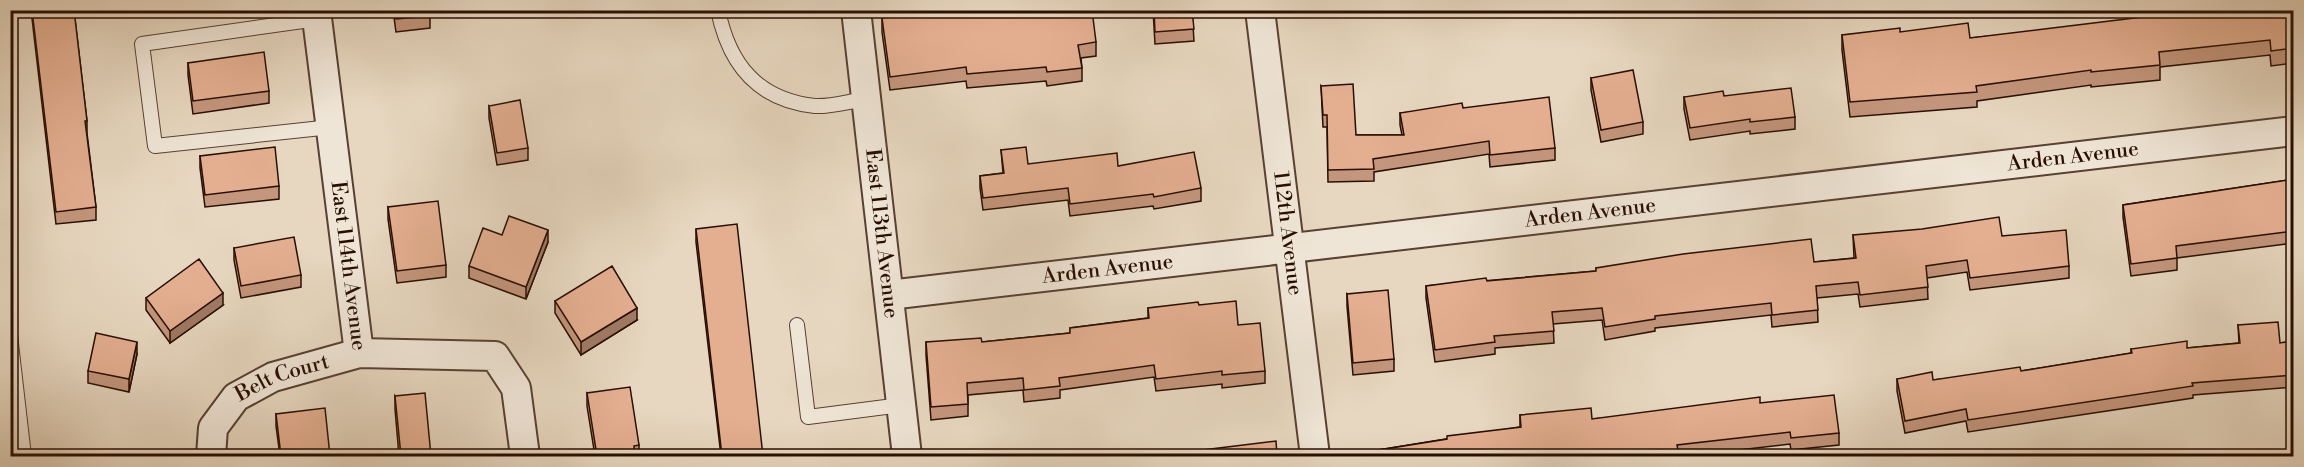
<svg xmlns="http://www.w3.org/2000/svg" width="2304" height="467" font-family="'Libre Bodoni',serif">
<rect width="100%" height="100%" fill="#e7d7c0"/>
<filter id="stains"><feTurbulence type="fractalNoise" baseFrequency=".00333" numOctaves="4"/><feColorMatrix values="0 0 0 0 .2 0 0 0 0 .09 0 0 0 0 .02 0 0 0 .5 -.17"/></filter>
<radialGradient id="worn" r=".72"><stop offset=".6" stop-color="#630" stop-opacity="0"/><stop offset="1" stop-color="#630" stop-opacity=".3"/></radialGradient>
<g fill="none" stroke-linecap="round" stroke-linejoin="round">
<defs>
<path id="service" d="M 718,10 C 729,65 758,100 815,106 C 831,107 850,101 866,99
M 317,19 L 142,44 L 155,146 L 331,127
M 797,325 L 808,417 L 901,405
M 10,335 L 24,456"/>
<g id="minor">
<path id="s1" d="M 316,10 L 359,353"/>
<path id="s2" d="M 856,10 L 907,456"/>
<path id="s3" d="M 1260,10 L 1315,456"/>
<path id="s4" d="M 889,295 L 2294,131"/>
<path id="s5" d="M 211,456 L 213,428 L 236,397 L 273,377 L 359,353 L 495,356 L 516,388 L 525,456"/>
</g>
</defs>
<!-- service casing -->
<use href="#service" stroke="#584032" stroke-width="16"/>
<!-- minor casing -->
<use href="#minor" stroke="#584032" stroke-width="32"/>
<!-- service -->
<use href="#service" stroke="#efe5d6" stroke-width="14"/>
<!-- minor -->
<use href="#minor" stroke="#efe5d6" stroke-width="28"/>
</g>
<!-- wall -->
<path fill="#c4967d" stroke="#280e02" stroke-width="1.5" d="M 31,10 L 74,10 L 87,121 L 87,133 L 96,207 L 96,220 L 56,224 Z
M 393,10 L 430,10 L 430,28 L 396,32 Z
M 1153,10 L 1192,10 L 1194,41 L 1155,44 Z
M 2294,10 L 2294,63 L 2271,66 L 2270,55 L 2160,67 L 2160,80 L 2091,87 L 2091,85 L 1977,101 L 1977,107 L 1850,117 L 1842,50 L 1842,35 L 1900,32 L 1970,38 L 2245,11 Z
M 943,15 L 1096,42 L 1096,56 L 1081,58 L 1082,68 L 1082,81 L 1047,86 L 1046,81 L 967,88 L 966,81 L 890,90 L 882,32 L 882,18 Z
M 188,63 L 269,91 L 269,103 L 193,114 L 188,75 Z
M 1591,78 L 1643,122 L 1643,134 L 1601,142 L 1591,90 Z
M 1321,86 L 1356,135 L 1402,135 L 1400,125 L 1400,113 L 1463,108 L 1555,148 L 1555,160 L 1490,167 L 1489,154 L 1374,172 L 1374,181 L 1328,182 L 1327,127 L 1323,127 Z
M 1684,97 L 1795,117 L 1795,129 L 1750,134 L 1750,131 L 1690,140 L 1684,109 Z
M 489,106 L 528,148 L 528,160 L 497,165 L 489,118 Z
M 1001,150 L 1028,164 L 1118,166 L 1201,188 L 1201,201 L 1154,209 L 1153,206 L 1070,216 L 1068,200 L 983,210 L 980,188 L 980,176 L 1003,173 Z
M 200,156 L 279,186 L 279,199 L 205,207 L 200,168 Z
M 2294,179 L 2294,251 L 2293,243 L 2177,258 L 2177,270 L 2131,276 L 2123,217 L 2123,205 Z
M 388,207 L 446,265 L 446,277 L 397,283 L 388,219 Z
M 696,229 L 763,456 L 721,456 L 696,242 Z
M 502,235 L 548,242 L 526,299 L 469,278 L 469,266 Z
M 1853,235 L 2002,236 L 2069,266 L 2069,278 L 1970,290 L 1967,272 L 1927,278 L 1928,299 L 1860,307 L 1858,294 L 1817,298 L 1818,322 L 1772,327 L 1771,315 L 1655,328 L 1655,331 L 1605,340 L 1602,320 L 1553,324 L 1554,343 L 1495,348 L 1495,354 L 1435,362 L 1426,298 L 1426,286 L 1596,271 L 1596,268 L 1814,262 L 1854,258 Z
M 234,248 L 301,275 L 301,287 L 241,298 L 234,260 Z
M 1347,294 L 1394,359 L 1394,371 L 1353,375 L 1347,306 Z
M 146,298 L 223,305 L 170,343 L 146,310 Z
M 555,301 L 637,320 L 581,355 L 555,313 Z
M 1199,305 L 1238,325 L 1265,371 L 1265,383 L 1222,388 L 1222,384 L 1156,391 L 1154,377 L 1060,390 L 1060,398 L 1024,402 L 1023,390 L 968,395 L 968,416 L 931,420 L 926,355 L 926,342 L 982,342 L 1070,333 L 1070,328 L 1148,318 L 1148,308 Z
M 2238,325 L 2280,343 L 2294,341 L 2294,387 L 2193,395 L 2193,398 L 1968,432 L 1966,421 L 1905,433 L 1897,391 L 1897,379 L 1933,380 L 2021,371 L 2131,353 L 2131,349 L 2187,348 L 2239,343 Z
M 137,354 L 129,392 L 88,383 L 88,371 Z
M 587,393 L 639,445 L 639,456 L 595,456 L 587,406 Z
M 395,396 L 431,456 L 399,456 L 395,409 Z
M 1760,403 L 1839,433 L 1839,445 L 1791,450 L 1790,444 L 1686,456 L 1360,456 L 1360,453 L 1520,427 L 1520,415 L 1592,419 Z
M 276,414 L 330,456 L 280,456 L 276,426 Z"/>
<!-- shaded-wall -->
<path fill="#a07a66" stroke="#280e02" stroke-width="1.5" d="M 548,230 L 548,242 L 526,299 L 526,287 Z
M 223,293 L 223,305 L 170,343 L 170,331 Z
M 637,308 L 637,320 L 581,355 L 581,342 Z
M 137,342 L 137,354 L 129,392 L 129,379 Z"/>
<!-- building -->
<path fill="#e4af91" stroke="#280e02" stroke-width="1.5" d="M 32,10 L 74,10 L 87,121 L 85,121 L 96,207 L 56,212 Z
M 395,10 L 430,10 L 430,16 L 396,19 Z
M 938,10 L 942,10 L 943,15 L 998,10 L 1092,10 L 1096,42 L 1078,45 L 1082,68 L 1047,72 L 1046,67 L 967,74 L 966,67 L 890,77 L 882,18 Z
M 1154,10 L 1192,10 L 1194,29 L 1155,32 Z
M 2175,10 L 2294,10 L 2294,48 L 2271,51 L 2270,40 L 2159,52 L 2160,65 L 2091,72 L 2091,70 L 1976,86 L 1977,92 L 1850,102 L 1842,35 L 1900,28 L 1900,32 L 1968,23 L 1970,38 L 2175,13 Z
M 264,52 L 269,91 L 193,101 L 188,63 Z
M 1633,70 L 1643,122 L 1601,130 L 1591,78 Z
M 1353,84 L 1356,135 L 1404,135 L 1400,113 L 1462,103 L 1463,108 L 1549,97 L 1555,148 L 1490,155 L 1489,141 L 1373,159 L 1374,169 L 1328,170 L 1327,115 L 1323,115 L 1321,86 Z
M 1791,88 L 1795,117 L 1750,122 L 1750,119 L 1690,128 L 1684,97 L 1723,91 L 1724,96 Z
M 520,100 L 528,148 L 497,153 L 489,106 Z
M 275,147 L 279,186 L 205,195 L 200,156 Z
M 1026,147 L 1028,164 L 1117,153 L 1118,166 L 1194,152 L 1201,188 L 1154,197 L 1153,194 L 1070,204 L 1068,188 L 983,198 L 980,176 L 1004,173 L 1001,150 Z
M 2294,179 L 2294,239 L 2293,231 L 2176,246 L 2177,258 L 2131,264 L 2123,205 Z
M 438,201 L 446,265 L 397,271 L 388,207 Z
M 509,216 L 548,230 L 526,287 L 469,266 L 483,228 L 502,235 Z
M 1999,217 L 2002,236 L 2066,230 L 2069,266 L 1970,278 L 1967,260 L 1926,266 L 1928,287 L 1860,295 L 1858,282 L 1816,286 L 1818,310 L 1772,315 L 1771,303 L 1655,316 L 1655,319 L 1605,327 L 1602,308 L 1552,312 L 1554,331 L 1494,336 L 1495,342 L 1435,350 L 1426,286 L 1486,278 L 1487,281 L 1596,271 L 1596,268 L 1683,254 L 1811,239 L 1814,262 L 1856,258 L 1853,235 L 1922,229 Z
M 737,224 L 763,456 L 722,456 L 696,229 Z
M 294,237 L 301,275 L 241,286 L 234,248 Z
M 199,259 L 223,293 L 170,331 L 146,298 Z
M 612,266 L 637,308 L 581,342 L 555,301 Z
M 1388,290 L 1394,359 L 1353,363 L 1347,294 Z
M 1236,301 L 1238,325 L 1260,323 L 1265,371 L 1222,375 L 1222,371 L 1156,379 L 1154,365 L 1059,378 L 1060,386 L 1024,390 L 1023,378 L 967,383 L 968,404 L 931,407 L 926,342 L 981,338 L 982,342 L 1070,333 L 1070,328 L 1149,318 L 1148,308 L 1198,302 L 1199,305 Z
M 2278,322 L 2280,343 L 2294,341 L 2294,375 L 2192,383 L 2193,386 L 1968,420 L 1966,409 L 1905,421 L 1897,379 L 1932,372 L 1933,380 L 2020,367 L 2021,371 L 2132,353 L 2131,349 L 2187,341 L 2187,348 L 2240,343 L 2238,325 Z
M 96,333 L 137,342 L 129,379 L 88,371 Z
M 630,387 L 639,445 L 634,446 L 635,456 L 597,456 L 587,393 Z
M 425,393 L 431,456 L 401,456 L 395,396 Z
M 1834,395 L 1839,433 L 1791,438 L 1790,432 L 1677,445 L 1678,450 L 1609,456 L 1360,456 L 1360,453 L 1447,439 L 1447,436 L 1521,427 L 1520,415 L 1591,408 L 1592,419 L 1760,397 L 1760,403 Z
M 325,408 L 330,456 L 281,456 L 276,414 Z
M 1276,441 L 1277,456 L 1170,456 L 1170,454 Z"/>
<g text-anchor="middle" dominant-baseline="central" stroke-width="4.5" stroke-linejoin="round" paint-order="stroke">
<!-- street labels -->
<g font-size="21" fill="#280e02" stroke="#efe5d6">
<text stroke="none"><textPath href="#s4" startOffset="1192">Arden Avenue</textPath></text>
<text stroke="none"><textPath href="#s4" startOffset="706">Arden Avenue</textPath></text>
<text stroke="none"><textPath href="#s2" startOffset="225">East 113th Avenue</textPath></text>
<text stroke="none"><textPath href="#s3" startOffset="225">112th Avenue</textPath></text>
<text stroke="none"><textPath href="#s1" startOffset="258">East 114th Avenue</textPath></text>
<text stroke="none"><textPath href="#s4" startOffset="220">Arden Avenue</textPath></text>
<text stroke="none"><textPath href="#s5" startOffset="117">Belt Court</textPath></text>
</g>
</g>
<!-- margin -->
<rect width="2304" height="467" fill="none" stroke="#e7d7c0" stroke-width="36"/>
<rect x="12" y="12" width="2280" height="443" fill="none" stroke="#280e02" stroke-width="3"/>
<rect x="18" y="18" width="2268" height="431" fill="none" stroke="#280e02" stroke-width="1.5"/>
<rect width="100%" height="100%" filter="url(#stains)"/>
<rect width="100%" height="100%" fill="url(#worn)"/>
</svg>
